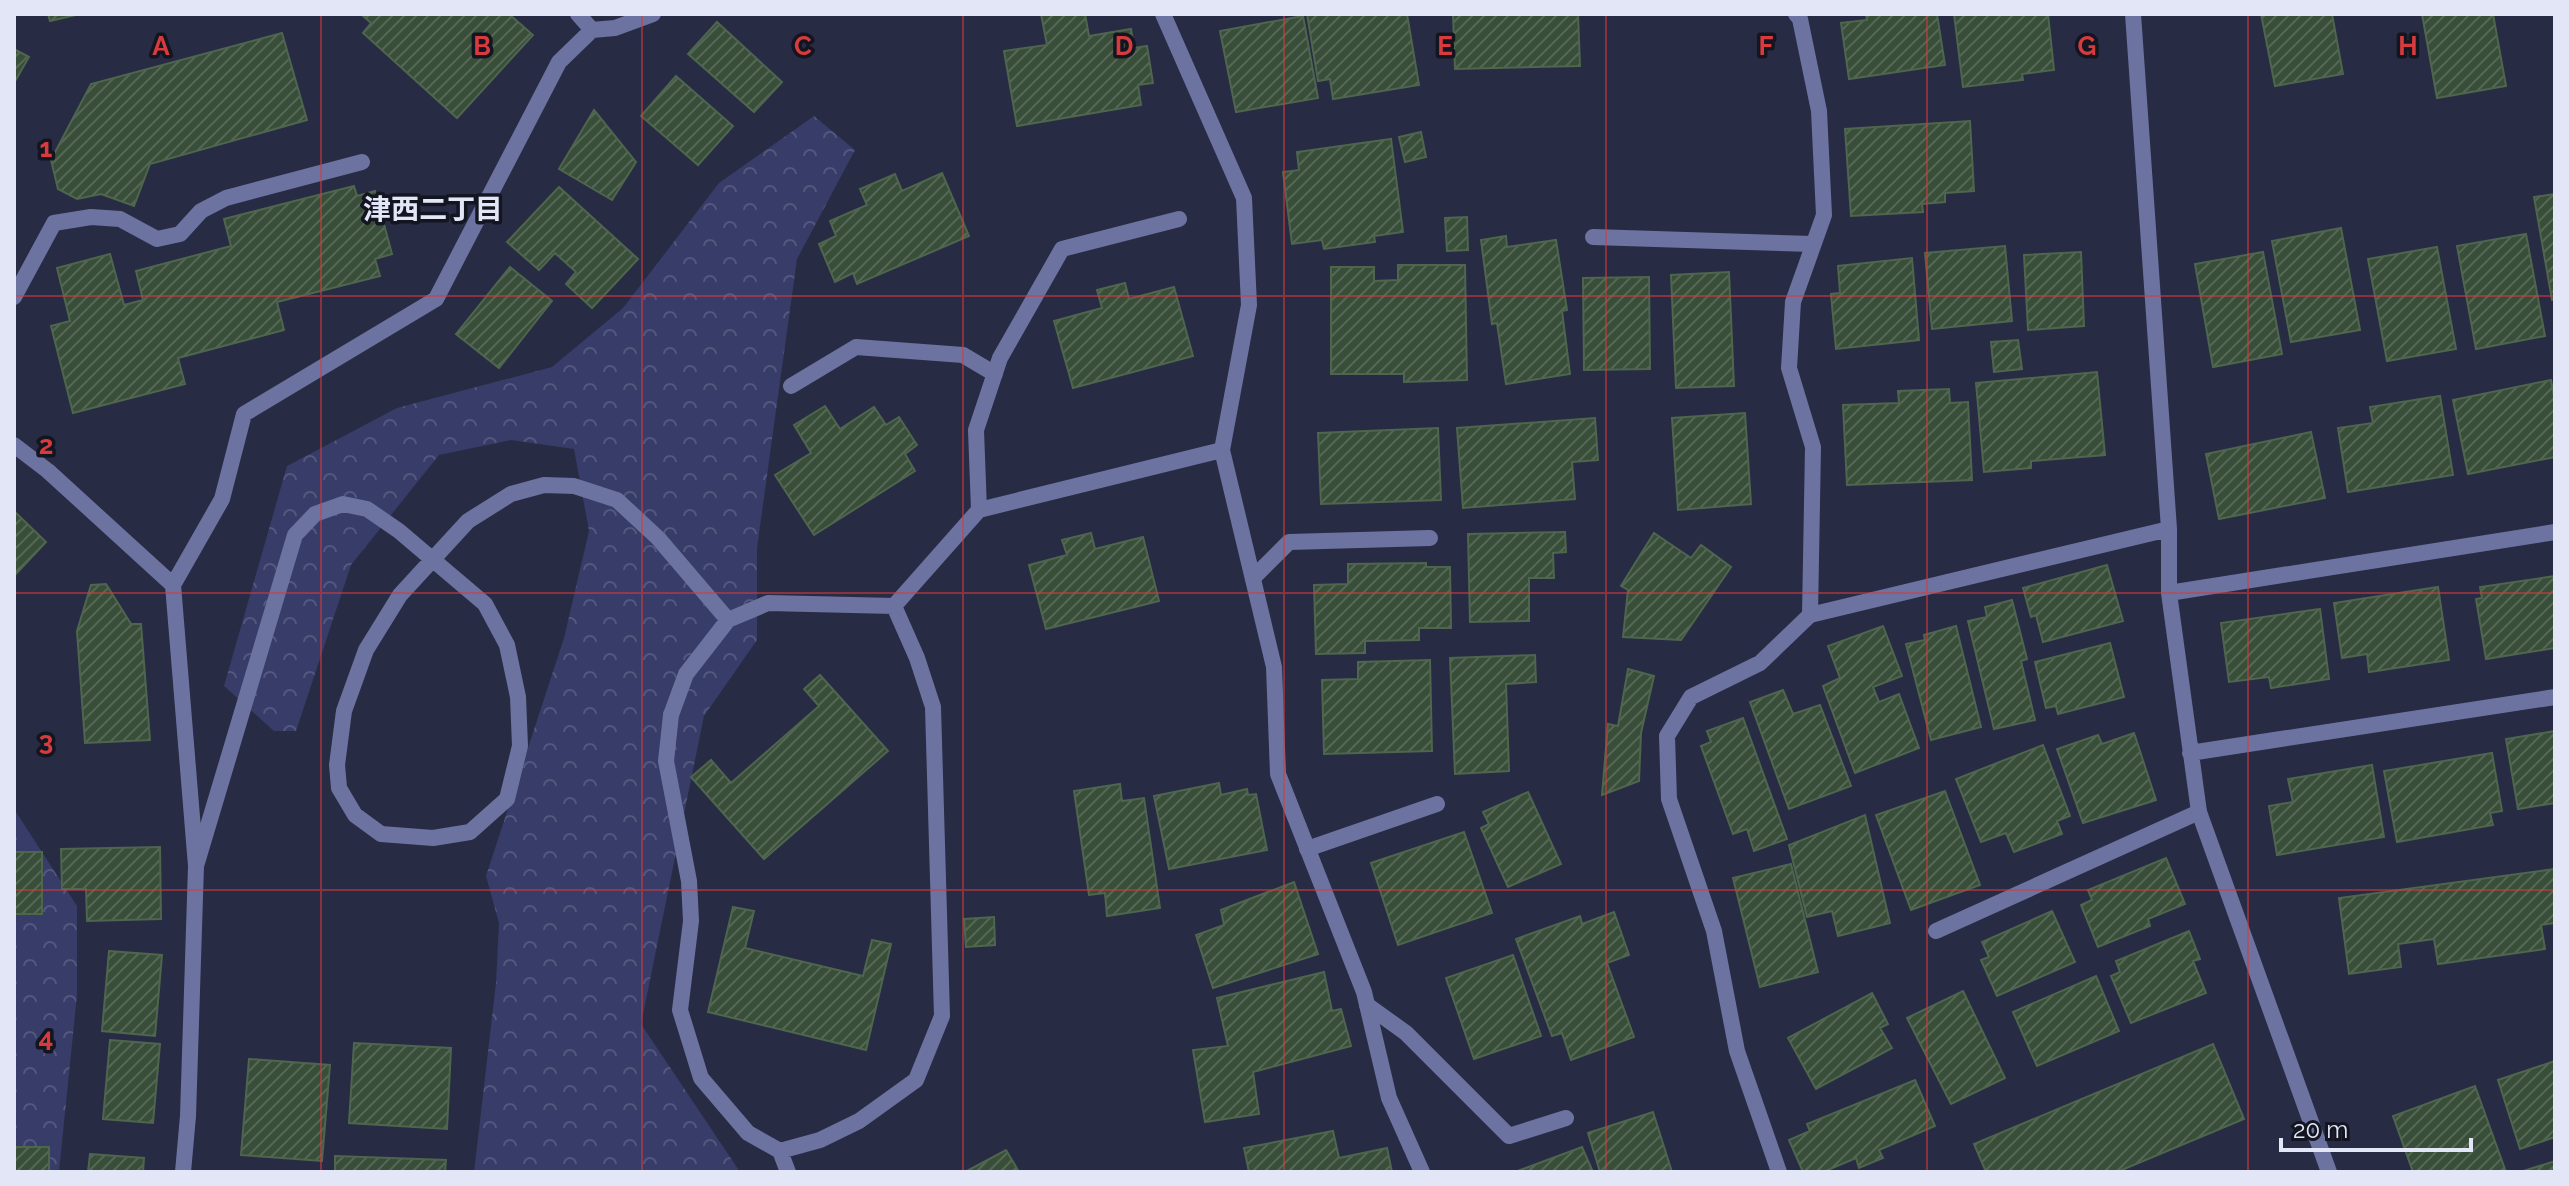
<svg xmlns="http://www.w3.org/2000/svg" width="2569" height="1186" font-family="Raleway,'Noto Sans JP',sans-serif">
<defs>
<pattern id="forest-crowns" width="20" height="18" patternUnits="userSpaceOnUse" patternTransform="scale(2)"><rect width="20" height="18" fill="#373c68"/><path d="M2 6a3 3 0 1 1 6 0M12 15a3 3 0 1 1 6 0" fill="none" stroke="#54587e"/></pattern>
<pattern id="building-hatch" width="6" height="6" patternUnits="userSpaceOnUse" patternTransform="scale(2)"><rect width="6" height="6" fill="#384e38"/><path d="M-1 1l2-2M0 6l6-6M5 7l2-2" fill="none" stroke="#556856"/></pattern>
</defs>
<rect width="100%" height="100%" fill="#282b44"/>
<!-- forest -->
<path fill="url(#forest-crowns)" d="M 814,116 L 855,150 L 797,259 L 757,548 L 757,640 L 704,716 L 641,1024 L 740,1172 L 474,1172 L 496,983 L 499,923 L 486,876 L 564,638 L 589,531 L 574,449 L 511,440 L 439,455 L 351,565 L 296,731 L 274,731 L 224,686 L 287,466 L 397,408 L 552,367 L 623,308 L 719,183 Z
M 14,809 L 77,906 L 77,995 L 59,1172 L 14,1172 Z"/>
<!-- building -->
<path fill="url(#building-hatch)" stroke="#4e654e" stroke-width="2" d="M 48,14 L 80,14 L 50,21 Z
M 361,14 L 509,14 L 533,35 L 457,118 L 363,33 L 371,23 Z
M 1041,14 L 1085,14 L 1089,36 L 1131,29 L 1134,48 L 1147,46 L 1153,83 L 1138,85 L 1141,105 L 1017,126 L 1004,51 L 1047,45 Z
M 1307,14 L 1407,14 L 1419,85 L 1333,99 L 1330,79 L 1318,81 Z
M 1453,14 L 1578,14 L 1580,66 L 1455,69 Z
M 1866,14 L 1937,14 L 1945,65 L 1849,79 L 1841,23 L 1867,20 Z
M 1954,14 L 2048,14 L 2054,70 L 2022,74 L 2023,80 L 1963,87 Z
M 2261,14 L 2332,14 L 2343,74 L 2275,86 Z
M 2422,14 L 2493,14 L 2506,86 L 2437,98 Z
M 1303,16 L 1318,98 L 1236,112 L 1220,31 Z
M 717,22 L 782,82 L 754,112 L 688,54 Z
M 282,33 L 307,120 L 150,164 L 134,206 L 101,194 L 77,199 L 58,189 L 51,160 L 91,84 Z
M 14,49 L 29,57 L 14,83 Z
M 676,76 L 733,126 L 698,165 L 641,116 Z
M 594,110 L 636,162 L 612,200 L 559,169 Z
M 1970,121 L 1974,191 L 1945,193 L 1945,202 L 1922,204 L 1923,212 L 1851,216 L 1845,129 Z
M 1421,132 L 1426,157 L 1405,162 L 1399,137 Z
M 1391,139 L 1403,232 L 1374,236 L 1375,242 L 1324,249 L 1322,240 L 1292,244 L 1283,172 L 1299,170 L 1297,152 Z
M 942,173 L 969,236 L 857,284 L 853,273 L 835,282 L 819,244 L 836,236 L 830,221 L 867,205 L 860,189 L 895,174 L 902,191 Z
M 354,186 L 357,196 L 375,191 L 392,254 L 375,259 L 380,276 L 277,302 L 284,330 L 178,358 L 185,384 L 73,413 L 51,326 L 70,321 L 57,268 L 110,254 L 124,305 L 143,300 L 136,271 L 231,246 L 224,219 Z
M 559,187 L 638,259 L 592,308 L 566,284 L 576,272 L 555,253 L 539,270 L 507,242 Z
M 2555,194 L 2555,299 L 2552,300 L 2534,197 Z
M 1467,217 L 1468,250 L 1447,251 L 1445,218 Z
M 2341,228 L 2360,330 L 2291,342 L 2272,241 Z
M 2526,234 L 2545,336 L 2476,349 L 2457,246 Z
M 1506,236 L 1507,247 L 1556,240 L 1567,310 L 1562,311 L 1570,374 L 1506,384 L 1497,323 L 1492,324 L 1481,240 Z
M 2005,246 L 2012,321 L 1932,329 L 1925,253 Z
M 2437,247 L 2456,349 L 2387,361 L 2368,259 Z
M 2081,252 L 2084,326 L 2028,330 L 2024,255 Z
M 2263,252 L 2282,354 L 2213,367 L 2195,264 Z
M 1912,258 L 1919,340 L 1836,349 L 1831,294 L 1840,293 L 1838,266 Z
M 1398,265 L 1465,265 L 1467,380 L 1404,382 L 1404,374 L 1331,374 L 1331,267 L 1374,267 L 1374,281 L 1398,280 Z
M 510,267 L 552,301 L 499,368 L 456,334 Z
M 1729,272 L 1734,386 L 1676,388 L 1671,275 Z
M 1649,277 L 1650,369 L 1584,370 L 1583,278 Z
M 1125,283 L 1129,299 L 1174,287 L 1193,356 L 1073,388 L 1054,321 L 1102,308 L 1097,290 Z
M 2018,340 L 2022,369 L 1994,372 L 1991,342 Z
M 2097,372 L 2105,455 L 2031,461 L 2031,468 L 1984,472 L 1976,383 Z
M 2551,380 L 2555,402 L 2555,457 L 2468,474 L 2453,400 Z
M 1949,389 L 1950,403 L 1968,402 L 1972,480 L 1847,485 L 1843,405 L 1899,403 L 1898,391 Z
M 2440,396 L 2453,475 L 2348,492 L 2338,428 L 2373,423 L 2370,407 Z
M 825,406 L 840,429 L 874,407 L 886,425 L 899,417 L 917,445 L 905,454 L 915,471 L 814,535 L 775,475 L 811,453 L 794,425 Z
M 1745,413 L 1751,504 L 1678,510 L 1672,418 Z
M 1595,418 L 1598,460 L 1572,462 L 1575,499 L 1463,508 L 1457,428 Z
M 1438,428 L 1441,500 L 1321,504 L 1318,433 Z
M 2311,432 L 2325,498 L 2219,519 L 2206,454 Z
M 14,511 L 46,542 L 14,576 Z
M 1565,532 L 1566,552 L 1553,553 L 1554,578 L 1529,578 L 1529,621 L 1470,622 L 1468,534 Z
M 1091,533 L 1095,549 L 1143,537 L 1159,601 L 1046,629 L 1029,565 L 1067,555 L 1062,540 Z
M 1654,533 L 1691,558 L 1701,545 L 1731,567 L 1681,640 L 1623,637 L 1628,590 L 1621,586 Z
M 1426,563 L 1426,567 L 1450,567 L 1451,628 L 1419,628 L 1419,640 L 1365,641 L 1365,653 L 1316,654 L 1314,585 L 1348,584 L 1348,564 Z
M 2107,565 L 2123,621 L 2043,642 L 2036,615 L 2031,617 L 2023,588 Z
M 2555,576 L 2555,648 L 2486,659 L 2476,599 L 2482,598 L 2480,587 Z
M 106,584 L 131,624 L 141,624 L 150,740 L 85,743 L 77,631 L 91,585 Z
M 2438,587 L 2449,660 L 2369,672 L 2367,654 L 2342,658 L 2334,603 Z
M 2012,600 L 2027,659 L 2021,661 L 2035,720 L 1994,729 L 1968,621 L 1987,617 L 1985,607 Z
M 2320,609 L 2329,679 L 2271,688 L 2269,677 L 2229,682 L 2221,623 Z
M 1883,626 L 1902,676 L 1873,687 L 1879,702 L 1899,694 L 1919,748 L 1855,773 L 1823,686 L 1840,678 L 1828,646 Z
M 1956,626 L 1981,727 L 1931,740 L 1906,644 L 1925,640 L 1924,635 Z
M 2110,643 L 2124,697 L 2058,714 L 2056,706 L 2046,708 L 2035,662 Z
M 1535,655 L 1536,682 L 1506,684 L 1509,771 L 1455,774 L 1450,658 Z
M 1430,660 L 1432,751 L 1324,754 L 1322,680 L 1358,679 L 1358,662 Z
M 1628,669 L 1654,676 L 1641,733 L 1639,781 L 1602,795 L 1608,724 L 1618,726 Z
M 820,675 L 888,751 L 764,859 L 691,777 L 711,760 L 731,783 L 819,706 L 804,689 Z
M 1783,690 L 1793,714 L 1820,705 L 1851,786 L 1789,809 L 1750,702 Z
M 1743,718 L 1787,839 L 1754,851 L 1747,829 L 1733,834 L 1701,746 L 1711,742 L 1707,731 Z
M 2555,731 L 2555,803 L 2518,809 L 2506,739 Z
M 2134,733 L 2156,800 L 2083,823 L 2057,749 L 2098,735 L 2102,744 Z
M 2043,745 L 2070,816 L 2057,821 L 2062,834 L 2014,852 L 2006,833 L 1981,842 L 1956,779 Z
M 2492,753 L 2502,811 L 2490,813 L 2493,825 L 2397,842 L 2384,771 Z
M 2372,765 L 2384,837 L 2277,855 L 2269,806 L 2293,802 L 2288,779 Z
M 1219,783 L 1221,795 L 1247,789 L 1248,795 L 1256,794 L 1267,850 L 1169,869 L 1154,796 Z
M 1120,784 L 1122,801 L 1144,798 L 1160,908 L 1107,916 L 1105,893 L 1089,895 L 1074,791 Z
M 1945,791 L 1980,885 L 1911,910 L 1876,815 Z
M 1528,792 L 1561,864 L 1508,887 L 1481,828 L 1489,824 L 1483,812 Z
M 1865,815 L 1890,923 L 1838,936 L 1832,911 L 1807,917 L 1789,845 Z
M 1464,832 L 1492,913 L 1398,945 L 1371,863 Z
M 160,847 L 161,919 L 87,921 L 86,889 L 62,889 L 61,849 Z
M 14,852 L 42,852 L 42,914 L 14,914 Z
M 2166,858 L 2185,904 L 2148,919 L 2150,926 L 2098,947 L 2081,905 L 2092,900 L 2088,890 Z
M 1791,864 L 1818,972 L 1760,987 L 1733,878 Z
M 2555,869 L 2555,923 L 2541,925 L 2545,949 L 2438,964 L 2434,939 L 2398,944 L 2401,967 L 2349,974 L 2339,898 Z
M 1294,882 L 1318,954 L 1213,988 L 1196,935 L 1224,925 L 1221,910 Z
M 733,907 L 754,911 L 745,948 L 863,976 L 872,940 L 891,944 L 866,1050 L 708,1012 Z
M 2052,911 L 2075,962 L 1997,996 L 1981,960 L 1989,957 L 1982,942 Z
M 1614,912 L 1629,955 L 1607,963 L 1634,1037 L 1571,1060 L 1562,1033 L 1552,1036 L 1516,939 L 1580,916 L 1582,924 Z
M 994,917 L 995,945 L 966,947 L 964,919 Z
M 2189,931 L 2200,959 L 2193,961 L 2206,993 L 2131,1023 L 2111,976 L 2120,972 L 2116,961 Z
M 109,951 L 162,955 L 155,1036 L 102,1031 Z
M 1513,955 L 1541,1036 L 1474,1059 L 1446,978 Z
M 1324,972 L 1332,1011 L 1341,1009 L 1351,1046 L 1253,1072 L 1259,1114 L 1205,1122 L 1193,1050 L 1228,1046 L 1217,998 Z
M 2096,976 L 2119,1031 L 2037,1066 L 2013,1012 Z
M 1963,991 L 2005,1078 L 1951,1104 L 1907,1018 Z
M 1872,993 L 1888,1024 L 1880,1028 L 1892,1048 L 1816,1089 L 1788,1038 Z
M 110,1040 L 160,1044 L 153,1123 L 103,1119 Z
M 354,1043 L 451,1048 L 447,1129 L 349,1123 Z
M 2213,1044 L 2244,1119 L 2117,1172 L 1986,1172 L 1974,1144 Z
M 249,1059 L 330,1065 L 322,1161 L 241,1155 Z
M 2555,1061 L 2555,1137 L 2520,1149 L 2498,1080 Z
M 1915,1080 L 1935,1126 L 1879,1150 L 1883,1158 L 1859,1168 L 1856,1158 L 1823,1172 L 1803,1172 L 1789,1140 L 1810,1131 L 1807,1124 Z
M 2475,1086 L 2506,1172 L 2413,1172 L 2393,1116 Z
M 1653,1112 L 1672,1172 L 1600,1172 L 1588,1133 Z
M 1333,1131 L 1339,1158 L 1387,1148 L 1392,1172 L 1249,1172 L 1244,1148 Z
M 14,1147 L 49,1147 L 49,1172 L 14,1172 Z
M 1582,1147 L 1593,1172 L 1515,1172 Z
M 1006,1150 L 1019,1172 L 965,1172 Z
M 90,1154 L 144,1158 L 143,1172 L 88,1172 Z
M 335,1156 L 446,1160 L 445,1172 L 335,1172 Z
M 2555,1161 L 2555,1172 L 2520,1172 Z"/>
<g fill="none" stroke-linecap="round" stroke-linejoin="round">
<!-- service -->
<path stroke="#6c73a1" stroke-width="16" d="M 1593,237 L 1813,244
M 14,297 L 54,223 L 91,217 L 120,219 L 157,239 L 180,234 L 201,211 L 226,198 L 362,162
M 791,386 L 856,347 L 963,355 L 995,374
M 979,510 L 976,430 L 1000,358 L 1062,249 L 1179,219
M 1253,578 L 1289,542 L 1430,538
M 1307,849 L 1437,804
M 1936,931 L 2199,812
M 1367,1005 L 1406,1033 L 1509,1136 L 1566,1118"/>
<!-- minor -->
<path stroke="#6c73a1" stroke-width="16" d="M 578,14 L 592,30
M 1163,14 L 1244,198 L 1249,305 L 1222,450 L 1274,667 L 1278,774 L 1364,992 L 1389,1098 L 1422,1172
M 1796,14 L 1800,19 L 1819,111 L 1824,215 L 1793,302 L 1789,368 L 1813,447 L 1810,615
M 2133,14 L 2169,529 L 2169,593 L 2199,812 L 2329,1172
M 14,445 L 48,471 L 173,585
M 2169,593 L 2555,532
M 728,620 L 686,674 L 671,715 L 666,761 L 689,881 L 691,921 L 680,1010 L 701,1078 L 748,1133 L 780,1151 L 788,1172
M 2190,753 L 2555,697
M 196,866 L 295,535 L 315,514 L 343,504 L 367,509 L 399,531 L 485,604 L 507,645 L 518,697 L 520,746 L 507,799 L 470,832 L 433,838 L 381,834 L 355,815 L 339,788 L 337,765 L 344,711 L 366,650 L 400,595 L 468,521 L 511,494 L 544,485 L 574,486 L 617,500 L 658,538 L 728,620 L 768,603 L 894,606 L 979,510 L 1222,450
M 780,1151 L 820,1140 L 859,1121 L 916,1080 L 942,1016 L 933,707 L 917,658 L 894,606
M 183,1172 L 188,1116 L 196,866 L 173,585 L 222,499 L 244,414 L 436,299 L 559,62 L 592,30 L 615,28 L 653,14
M 1779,1172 L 1737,1051 L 1714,931 L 1669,799 L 1667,736 L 1691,697 L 1760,663 L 1810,615 L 2169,529"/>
</g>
<!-- grid -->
<path fill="none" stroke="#d73b3d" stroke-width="2" stroke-opacity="0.55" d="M 321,14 L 321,1172M 642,14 L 642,1172M 963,14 L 963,1172M 1284,14 L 1284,1172M 1606,14 L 1606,1172M 1927,14 L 1927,1172M 2248,14 L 2248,1172M 14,296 L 2555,296M 14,593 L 2555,593M 14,890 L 2555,890"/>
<g text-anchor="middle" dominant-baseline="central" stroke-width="7" stroke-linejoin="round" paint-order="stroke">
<!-- neighbourhood labels -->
<g font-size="28" font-weight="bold" fill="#e3e6f7" stroke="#131520">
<text x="433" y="209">津西二丁目</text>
</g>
</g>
<g font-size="26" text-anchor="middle" font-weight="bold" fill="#d73b3d" stroke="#131520" stroke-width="7" stroke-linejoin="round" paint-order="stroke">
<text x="161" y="55">A</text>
<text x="482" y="55">B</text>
<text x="803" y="55">C</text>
<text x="1124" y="55">D</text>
<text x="1445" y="55">E</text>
<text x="1766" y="55">F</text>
<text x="2087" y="55">G</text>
<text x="2408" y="55">H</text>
<text x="46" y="157">1</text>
<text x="46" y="454">2</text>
<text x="46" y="750">3</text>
<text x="46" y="1047">4</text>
</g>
<!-- border -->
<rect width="2569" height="1186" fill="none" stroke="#e3e6f7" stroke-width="32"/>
<!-- scale -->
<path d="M2281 1138v12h190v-12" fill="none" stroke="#e3e6f7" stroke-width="4"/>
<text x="2293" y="1138" font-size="24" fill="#e3e6f7" stroke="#131520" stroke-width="6" paint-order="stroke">20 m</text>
</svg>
